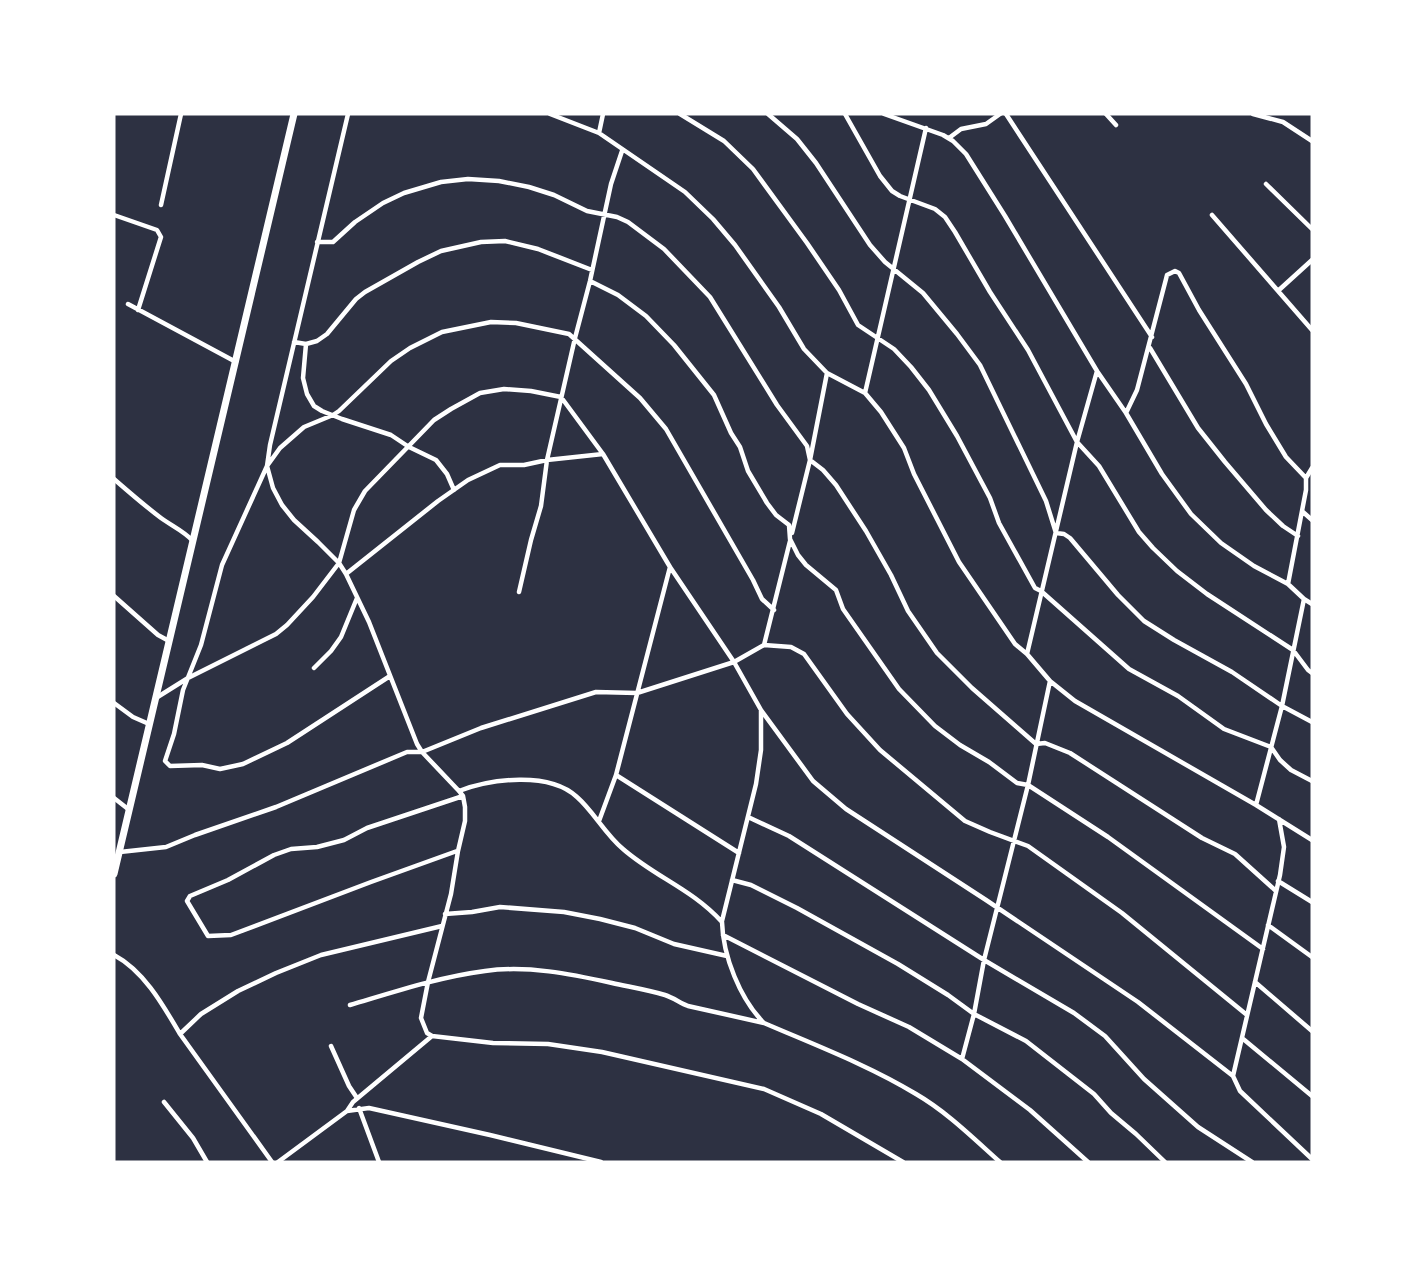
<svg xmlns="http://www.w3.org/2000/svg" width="1426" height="1276" font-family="'Work Sans',sans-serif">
<rect width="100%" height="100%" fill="#2d3142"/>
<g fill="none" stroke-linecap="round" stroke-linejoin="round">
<!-- minor -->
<path stroke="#fff" stroke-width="4.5" d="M 348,114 L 270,445 L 267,466 L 273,488 L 282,505 L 294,520 L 318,542 L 339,563 L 346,574 L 369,622 L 417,744 L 422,752 L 459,791 L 463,796 L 465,807 L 465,821 L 458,851 L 451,894 L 428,982 L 421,1018 L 427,1033 L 432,1036 L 493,1043 L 548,1044 L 602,1052 L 764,1089 L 821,1114 L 903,1162
M 550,114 L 599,133 L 685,192 L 713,219 L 735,245 L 779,307 L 804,349 L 827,373 L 865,393 L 881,412 L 904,448 L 914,474 L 959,562 L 1015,644 L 1027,654 L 1050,681 L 1075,701 L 1256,805 L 1312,840
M 680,114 L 724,141 L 753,169 L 807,243 L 839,290 L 858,325 L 894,349 L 911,367 L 929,390 L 957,436 L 990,498 L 999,523 L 1035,588 L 1041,591 L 1129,669 L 1178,696 L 1224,729 L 1271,747 L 1280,760 L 1291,770 L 1312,781
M 768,114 L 797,139 L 816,163 L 870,245 L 885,262 L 923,293 L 957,334 L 980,365 L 1046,501 L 1056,533 L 1064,534 L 1070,538 L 1118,595 L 1144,621 L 1174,640 L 1232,672 L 1282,706 L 1312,722
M 845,114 L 880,176 L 892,191 L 900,196 L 935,209 L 945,217 L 955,232 L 990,292 L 1028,350 L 1077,442 L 1099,466 L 1139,532 L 1153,548 L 1177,571 L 1207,594 L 1293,650 L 1308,670 L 1312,673
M 884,114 L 943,135 L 953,141 L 966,154 L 1005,216 L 1097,371 L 1126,413 L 1162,474 L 1191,514 L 1221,543 L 1254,566 L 1288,584 L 1304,599 L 1312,604
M 1006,114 L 1152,337
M 1106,114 L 1116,125
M 1253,114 L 1283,122 L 1312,141
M 599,133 L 603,114
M 949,138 L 961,129 L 986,124 L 1000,114
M 1266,184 L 1312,229
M 161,205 L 181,114
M 114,215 L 157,230 L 161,237 L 138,310
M 1212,215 L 1312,330
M 317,242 L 333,242 L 355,222 L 383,203 L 404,193 L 441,182 L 468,179 L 499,181 L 529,187 L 554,195 L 587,211 L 617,217 L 628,222 L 664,249 L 710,297 L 777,405 L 807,446 L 810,460 L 823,470 L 836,485 L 866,531 L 891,575 L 908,611 L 937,653 L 972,688 L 1036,744 L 1045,743 L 1070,753 L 1202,838 L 1235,854 L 1276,891
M 590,281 L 618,295 L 646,316 L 674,345 L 714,395 L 731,433 L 740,447 L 748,471 L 767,503 L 776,515 L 789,525 L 790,539 L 798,555 L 806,565 L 836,590 L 843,609 L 899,689 L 935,726 L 960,745 L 989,762 L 1017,783 L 1028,785 L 1108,837 L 1263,949
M 1279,290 L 1312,260
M 128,304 L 236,362
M 294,342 L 306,344 L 317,341 L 327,334 L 356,299 L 365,292 L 418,262 L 441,251 L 481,242 L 505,241 L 538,249 L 592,270
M 306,344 L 303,378 L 307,394 L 314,406 L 322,411 L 342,419 L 391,435 L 409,447 L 436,460 L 447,474 L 454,490
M 1150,348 L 1198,428 L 1225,462 L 1266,510 L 1283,526 L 1298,536
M 865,393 L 926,128
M 1126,413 L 1137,390 L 1166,279 L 1167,275 L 1175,271 L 1179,273 L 1199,310 L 1246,384 L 1266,424 L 1286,457 L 1306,478
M 114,479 C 129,492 145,506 161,518 C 172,526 184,531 193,541
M 1303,512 L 1312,520
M 792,533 L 810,460 L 827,373
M 346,574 L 438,501 L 468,480 L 500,465 L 524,465 L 547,460 L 603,454
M 1288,584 L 1306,490 L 1306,478 L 1312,468
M 519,592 L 531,540 L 541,506 L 547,460 L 575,338 L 590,281 L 611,184 L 622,151
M 114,596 L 158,635 L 169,641
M 764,645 L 791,647 L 804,654 L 847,714 L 880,750 L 965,821 L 990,832 L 1028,846 L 1122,913 L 1247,1015
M 1027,654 L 1077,442 L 1097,371
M 314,668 L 331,651 L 341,637 L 357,598
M 390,676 L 287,743 L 243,764 L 220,769 L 202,765 L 170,766 L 165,761 L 174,734 L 183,690 L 201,645 L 222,565 L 267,466 L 280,448 L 304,427 L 333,415 L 339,411 L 391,361 L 410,348 L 442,332 L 491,322 L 516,323 L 569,334 L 640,398 L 666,429 L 753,580 L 762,599 L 774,610
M 156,698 L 188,678 L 276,634 L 287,625 L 313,597 L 339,563 L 354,510 L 365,491 L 434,420 L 451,409 L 480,393 L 504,389 L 531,391 L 561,397 L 603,454 L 670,567 L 734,662 L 761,710 L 813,781 L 846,809 L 986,900 L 1138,1002 L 1233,1076 L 1280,875 L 1284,847 L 1279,819
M 114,703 L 133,717 L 149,724
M 616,775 L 739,853
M 459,791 C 491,779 549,771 577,797 C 594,812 605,834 623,849 C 655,877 692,889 722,922 C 723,956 740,999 764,1023 C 815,1045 868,1065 916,1094 C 947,1112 973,1138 1000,1162
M 114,798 L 128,809
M 1256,805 L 1282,706 L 1304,599
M 748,817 L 789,836 L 984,960 L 1074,1013 L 1105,1036 L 1144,1079 L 1198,1127 L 1252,1162
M 599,821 L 616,775 L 670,567
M 457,851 L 371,882 L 231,935 L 208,936 L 187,901 L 190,896 L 228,880 L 274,855 L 291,849 L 317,847 L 344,840 L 367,828 L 463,796
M 120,852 L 166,847 L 195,835 L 276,807 L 407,752 L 422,752 L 481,728 L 596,692 L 637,693 L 734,662 L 764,645 L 790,541
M 732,880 L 751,885 L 797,908 L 898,964 L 948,995 L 974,1014 L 1026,1041 L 1094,1094 L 1111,1113 L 1136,1134 L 1165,1162
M 1278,881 L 1312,902
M 445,914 L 472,912 L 500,907 L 564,912 L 600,919 L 635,928 L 674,944 L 727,956
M 722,921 L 756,784 L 761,750 L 761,711
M 1268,925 L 1312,957
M 723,935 L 858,1004 L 909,1027 L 962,1059 L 1030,1110 L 1088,1162
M 114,955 C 144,971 163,1005 180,1034 L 272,1162
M 1255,982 L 1312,1031
M 350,1005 C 394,992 439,977 485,971 C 527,965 571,974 612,983 C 630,987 648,990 665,995 C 674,998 680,1003 688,1006 L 764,1023
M 180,1034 L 201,1014 L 238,991 L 276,973 L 321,955 L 442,926
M 1242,1038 L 1312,1096
M 331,1046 L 349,1086 L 357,1098
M 962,1059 L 974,1014 L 984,960 L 1028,785 L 1050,681
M 1233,1076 L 1240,1091 L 1312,1159
M 164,1102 L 193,1138 L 207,1162
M 359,1108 L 379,1162
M 347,1111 L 353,1102 L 432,1036
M 278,1162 L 347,1111 L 369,1108 L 490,1135 L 601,1162"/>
<!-- trunk -->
<path stroke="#fff" stroke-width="7" d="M 114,874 L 294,114"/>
</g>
<!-- border -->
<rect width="1426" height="1276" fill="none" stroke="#ffffff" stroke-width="231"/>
</svg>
